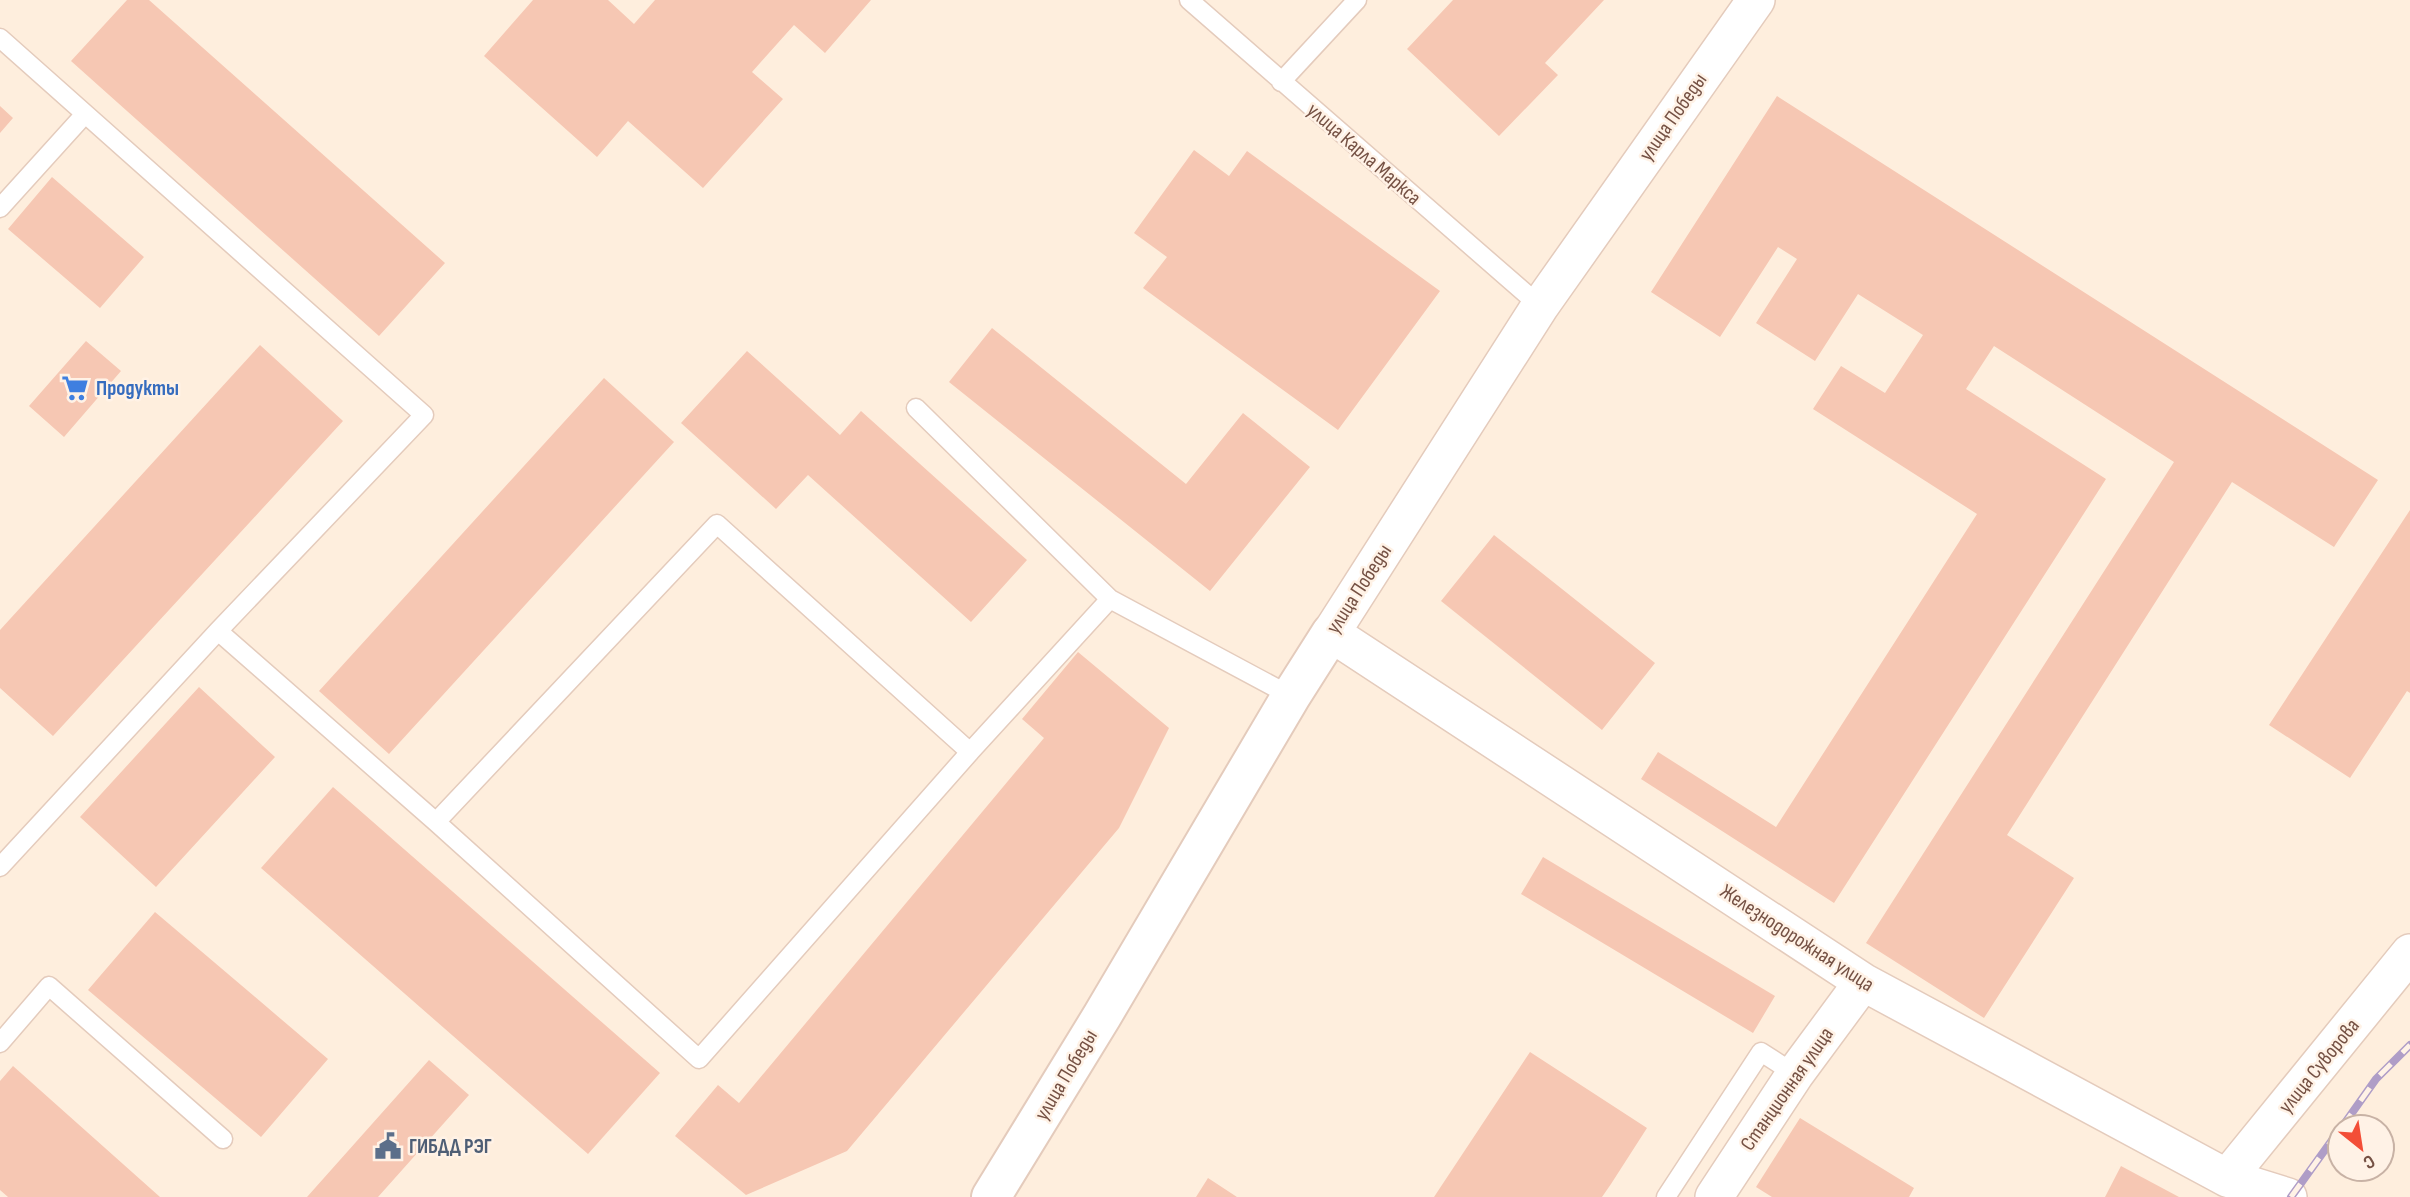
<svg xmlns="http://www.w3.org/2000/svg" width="2410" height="1197" font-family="'Sofia Sans Condensed',sans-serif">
<rect width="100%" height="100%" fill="#feeedd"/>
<!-- building -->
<path fill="#f6c7b3" d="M 127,0 L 149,0 L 445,263 L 379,336 L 71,61 Z
M 533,0 L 608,0 L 634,24 L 655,0 L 871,0 L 825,53 L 794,25 L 752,72 L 783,99 L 703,188 L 628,121 L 597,157 L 484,56 Z
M 1453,0 L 1604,0 L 1545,63 L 1558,75 L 1499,136 L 1407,49 Z
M 1777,96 L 2378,480 L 2334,547 L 2232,482 L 2007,835 L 2074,878 L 1984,1018 L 1866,943 L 2174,462 L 1994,346 L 1966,389 L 2106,479 L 1834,903 L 1641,779 L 1658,752 L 1776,827 L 1977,514 L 1813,409 L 1841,366 L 1885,393 L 1923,335 L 1858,294 L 1815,361 L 1756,323 L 1797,259 L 1778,247 L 1720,337 L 1651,292 Z
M 0,106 L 13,118 L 0,133 Z
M 1194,150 L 1229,176 L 1247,151 L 1440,291 L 1338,430 L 1143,288 L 1167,257 L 1134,233 Z
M 52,177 L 144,257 L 100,308 L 8,229 Z
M 992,328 L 1186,484 L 1243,413 L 1310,467 L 1210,591 L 949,382 Z
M 86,341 L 121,371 L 64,437 L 29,406 Z
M 260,345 L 343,421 L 53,736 L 0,688 L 0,630 Z
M 747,351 L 840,435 L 861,411 L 1027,560 L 971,622 L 808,475 L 776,509 L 681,423 Z
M 604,378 L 674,442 L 389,754 L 319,691 Z
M 2410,510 L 2410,693 L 2407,691 L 2350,778 L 2269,725 Z
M 1494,535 L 1655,663 L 1602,730 L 1441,601 Z
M 1078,652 L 1169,728 L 1119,828 L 847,1151 L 746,1195 L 675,1136 L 718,1085 L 739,1103 L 1044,738 L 1022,719 Z
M 199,687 L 275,757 L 156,887 L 80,817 Z
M 333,787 L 660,1073 L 588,1154 L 261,868 Z
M 1543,857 L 1775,996 L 1753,1033 L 1521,894 Z
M 155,912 L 328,1059 L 261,1137 L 88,990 Z
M 1530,1052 L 1647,1128 L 1611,1184 L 1602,1197 L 1434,1197 Z
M 429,1060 L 469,1095 L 378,1197 L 307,1197 Z
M 13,1066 L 160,1197 L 8,1197 L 0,1190 L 0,1081 Z
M 1800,1118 L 1914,1188 L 1909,1197 L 1772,1197 L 1756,1187 Z
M 2121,1166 L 2179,1197 L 2105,1197 Z
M 1208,1178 L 1237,1197 L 1196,1197 Z"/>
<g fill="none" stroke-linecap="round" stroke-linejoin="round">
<defs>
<path id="service" d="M 1189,0 L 1540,306
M 0,38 L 424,415 L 218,631 L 0,867
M 1281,82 L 1357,0
M 0,208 L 85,114
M 916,408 L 1110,599
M 218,631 L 436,822 L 699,1059 L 970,752 L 717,524 L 436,822
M 970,752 L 1110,599 L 1291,696
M 0,1043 L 49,986 L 223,1139
M 1666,1197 L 1761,1052 L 1795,1074"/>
<path id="minor" d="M 1756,0 L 1540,306 L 1331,633 L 1863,982 L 2227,1178 L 2288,1197
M 2227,1178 L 2410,953
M 1714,1197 L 1795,1074 L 1863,982"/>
<path id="tertiary" d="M 991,1197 L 1102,1016 L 1291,696 L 1331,633"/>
</defs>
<!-- service casing -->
<use href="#service" stroke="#e4cbbc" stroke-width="21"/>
<!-- minor casing -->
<use href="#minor" stroke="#e4cbbc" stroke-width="40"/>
<!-- tertiary casing -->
<use href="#tertiary" stroke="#e4cbbc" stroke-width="42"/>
<!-- service -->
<use href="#service" stroke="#fff" stroke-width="18"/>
<!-- minor -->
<use href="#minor" stroke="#fff" stroke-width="37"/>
<!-- tertiary -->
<use href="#tertiary" stroke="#fff" stroke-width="38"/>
<defs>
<path id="rail" d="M 2342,1127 L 2376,1079 L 2410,1045
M 2291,1197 L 2340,1129"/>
</defs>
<!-- rail casing -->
<use href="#rail" stroke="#af9dc7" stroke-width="8"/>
<!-- rail -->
<use href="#rail" stroke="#fff2e6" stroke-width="5" stroke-dasharray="16" stroke-linecap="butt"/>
</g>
<!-- icons -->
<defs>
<symbol id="supermarket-bare" viewBox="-9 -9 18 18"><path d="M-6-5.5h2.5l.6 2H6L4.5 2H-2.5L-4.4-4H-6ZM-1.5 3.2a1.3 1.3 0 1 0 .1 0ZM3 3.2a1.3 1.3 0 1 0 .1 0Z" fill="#3f7fe0" stroke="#fff2e6" stroke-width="2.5" paint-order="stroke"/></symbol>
<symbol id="civic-bare" viewBox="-9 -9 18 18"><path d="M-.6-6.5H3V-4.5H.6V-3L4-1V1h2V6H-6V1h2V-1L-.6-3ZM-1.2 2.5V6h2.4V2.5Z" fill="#5c6f8a" stroke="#fff2e6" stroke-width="2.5" paint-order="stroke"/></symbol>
</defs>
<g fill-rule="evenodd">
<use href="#supermarket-bare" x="56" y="369" width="38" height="38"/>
<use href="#civic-bare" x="369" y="1127" width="38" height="38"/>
</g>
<g text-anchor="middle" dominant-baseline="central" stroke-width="5" stroke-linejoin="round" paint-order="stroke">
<!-- street labels -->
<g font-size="21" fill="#755144" stroke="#fff2e6">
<text transform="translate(1673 117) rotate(-55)">улица Победы</text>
<text transform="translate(1364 154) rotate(41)">улица Карла Маркса</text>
<text transform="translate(1359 589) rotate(-57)">улица Победы</text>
<text transform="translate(1797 938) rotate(33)">Железнодорожная улица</text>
<text transform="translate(2319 1066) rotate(-51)">улица Суворова</text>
<text transform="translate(1066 1075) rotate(-59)">улица Победы</text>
<text transform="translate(1787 1089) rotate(-55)">Станционная улица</text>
</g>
<!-- shop labels -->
<g font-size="21" font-weight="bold" fill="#366cbe" stroke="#fff2e6" text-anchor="start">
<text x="96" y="388">Продукты</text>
</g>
<!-- service labels -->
<g font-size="21" font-weight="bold" fill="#4e5e75" stroke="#fff2e6" text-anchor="start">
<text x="409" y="1146">ГИБДД РЭГ</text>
</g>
</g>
<!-- north arrow -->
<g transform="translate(2361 1148) rotate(150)"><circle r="33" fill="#fff2e6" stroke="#c8b2a5" stroke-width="2"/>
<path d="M0-5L12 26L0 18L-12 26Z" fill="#f34e37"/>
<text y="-10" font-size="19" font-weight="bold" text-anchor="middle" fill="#755144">С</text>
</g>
</svg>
